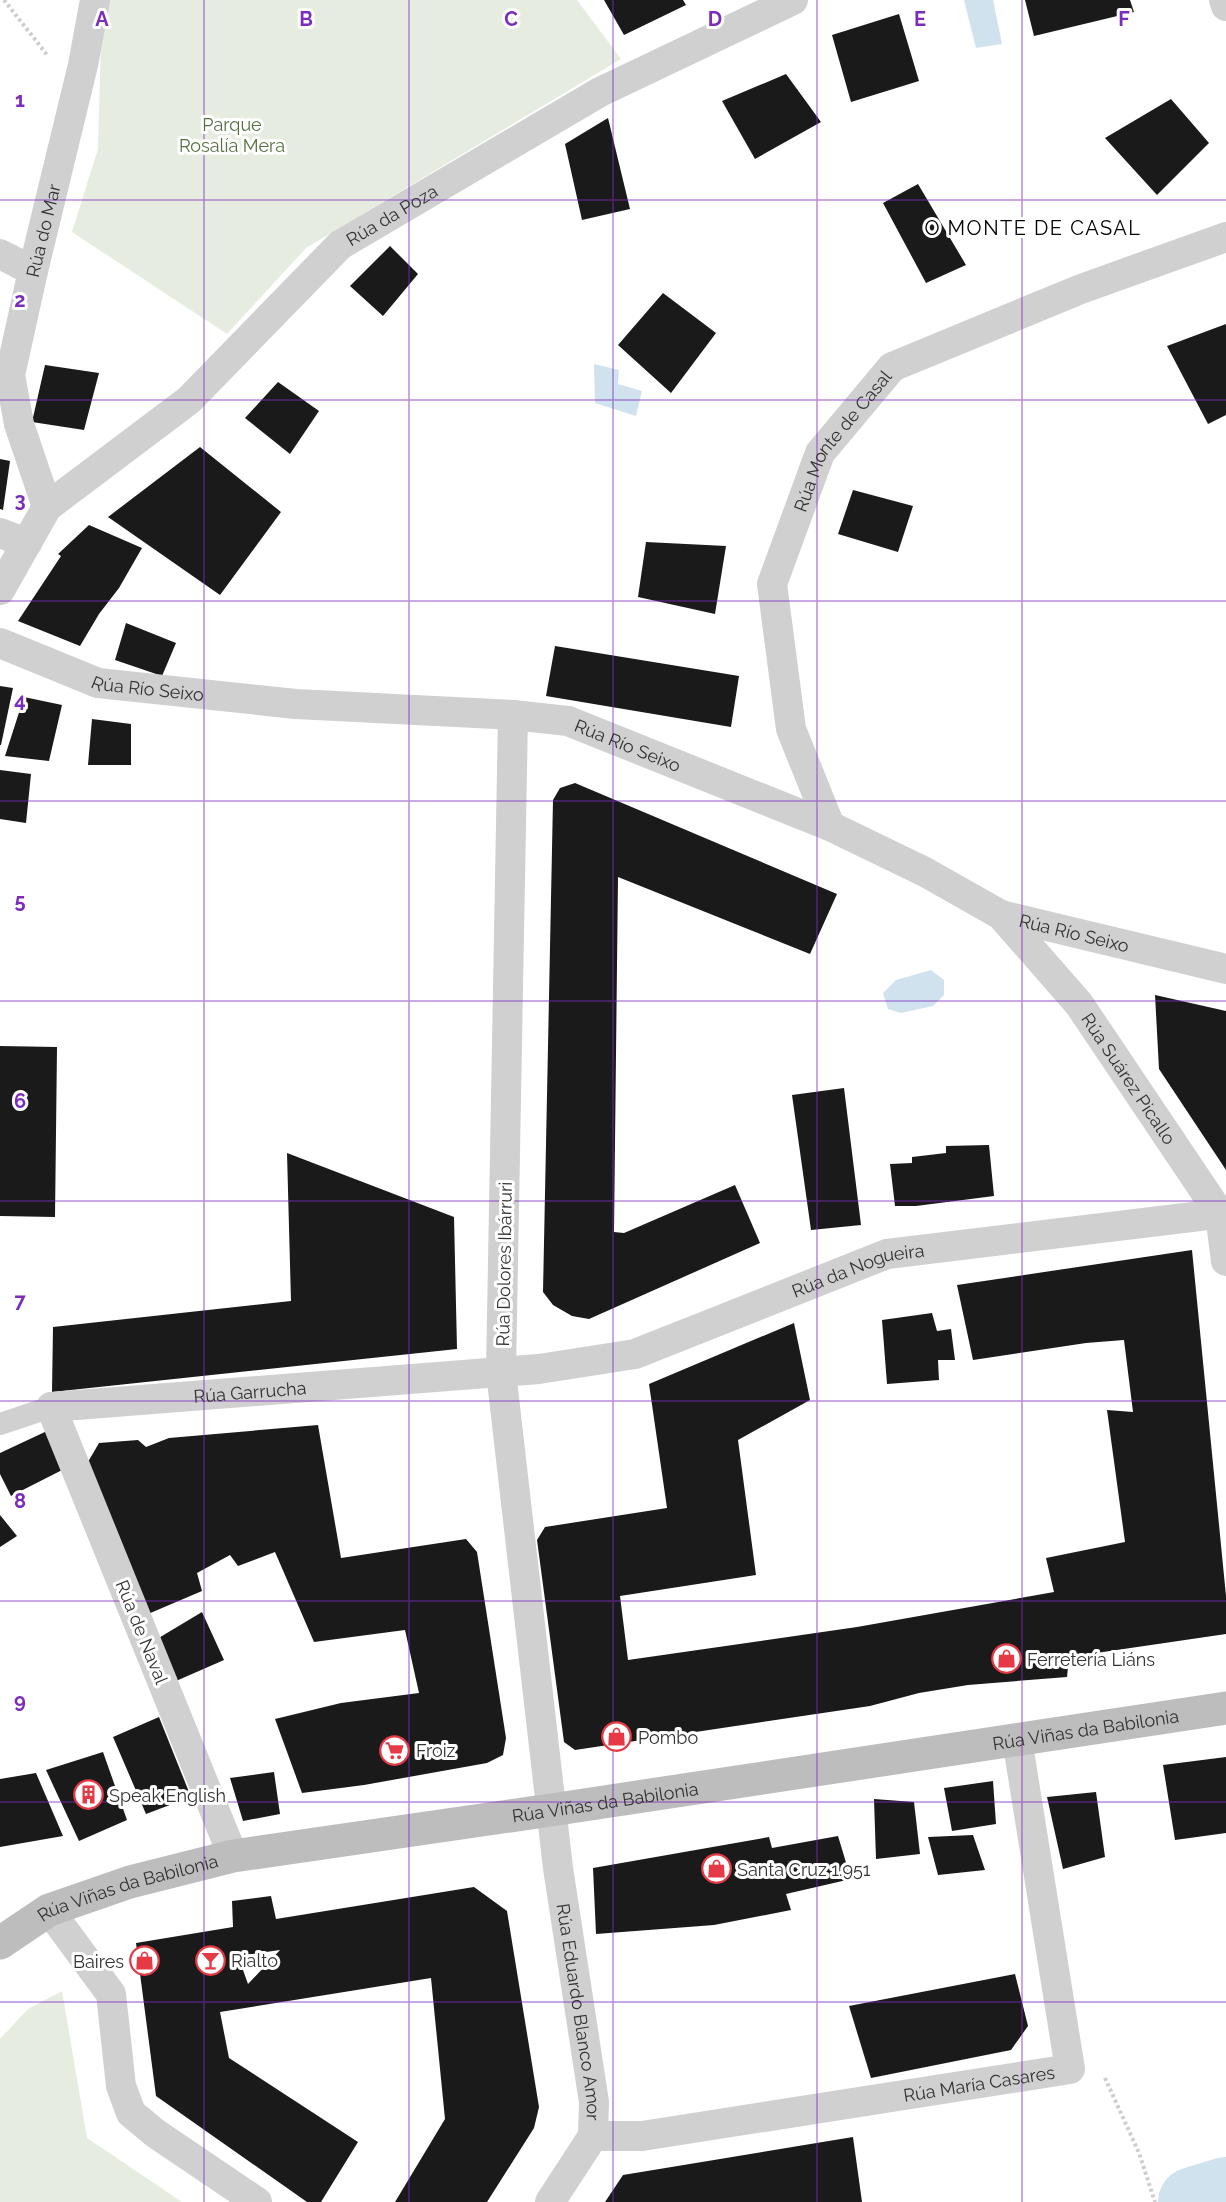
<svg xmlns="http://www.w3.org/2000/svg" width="1226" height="2202" font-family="Raleway,sans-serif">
<rect width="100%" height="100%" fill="#fff"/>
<!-- green -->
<path fill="#e6ecdf" d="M 110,0 L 577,0 L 621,59 L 306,248 L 227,334 L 72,232 L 98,149 L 101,39 Z
M 62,1991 L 87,2138 L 182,2202 L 0,2202 L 0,2039 L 28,2009 Z"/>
<!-- water -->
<path fill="#cfe2ee" d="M 964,0 L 993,0 L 1002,44 L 976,48 Z
M 594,364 L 619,370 L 618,384 L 642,391 L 636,416 L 595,403 Z
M 931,970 L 944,980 L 944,995 L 933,1006 L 901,1013 L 888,1009 L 883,993 L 896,980 Z"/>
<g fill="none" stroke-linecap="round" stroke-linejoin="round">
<!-- river -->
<path stroke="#cfe2ee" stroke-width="70" d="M 1193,2202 L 1226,2192"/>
</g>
<!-- building -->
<path fill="#1a1a1a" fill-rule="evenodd" d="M 604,0 L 683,0 L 686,5 L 624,35 Z
M 1025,0 L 1130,0 L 1134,12 L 1034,36 Z
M 899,14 L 919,81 L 851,102 L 832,35 Z
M 786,74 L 821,122 L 755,159 L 722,101 Z
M 1171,99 L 1209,143 L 1157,195 L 1105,138 Z
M 608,118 L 630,209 L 582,220 L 565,144 Z
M 918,184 L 966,265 L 926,283 L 883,203 Z
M 390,246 L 418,274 L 383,316 L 350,286 Z
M 663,293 L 716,333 L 671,393 L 618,345 Z
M 1226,324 L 1226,415 L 1208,424 L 1167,346 Z
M 45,365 L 99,373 L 84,430 L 32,422 Z
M 278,382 L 319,411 L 290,454 L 245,418 Z
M 200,447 L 281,512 L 220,595 L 108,517 Z
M 0,459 L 10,461 L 3,510 L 0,509 Z
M 853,490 L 913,506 L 898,552 L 838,534 Z
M 89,525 L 142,548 L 119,588 L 99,614 L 80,646 L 18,621 L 61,556 L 58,554 Z
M 646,542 L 726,546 L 715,614 L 638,597 Z
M 126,623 L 176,643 L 162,676 L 115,660 Z
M 555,646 L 739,676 L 731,727 L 546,696 Z
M 0,686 L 13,688 L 1,745 L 0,745 Z
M 24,697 L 62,705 L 49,761 L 5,756 Z
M 92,719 L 131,724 L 131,765 L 88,765 Z
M 0,770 L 31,774 L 26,823 L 0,819 Z
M 575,783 L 837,894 L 810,954 L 618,877 L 614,1232 L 624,1233 L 735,1185 L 760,1243 L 589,1319 L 572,1316 L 553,1305 L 543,1292 L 553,800 L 560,788 Z
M 1155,995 L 1226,1011 L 1226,1170 L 1159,1069 Z
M 0,1046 L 57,1047 L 55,1217 L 0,1216 Z
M 844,1088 L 861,1225 L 811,1230 L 792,1095 Z
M 989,1145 L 994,1196 L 916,1206 L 895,1206 L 890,1164 L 912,1163 L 912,1157 L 946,1153 L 946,1146 Z
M 287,1153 L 454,1217 L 457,1349 L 52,1392 L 53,1327 L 291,1301 Z
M 1192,1250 L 1226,1596 L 1226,1634 L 1069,1657 L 1067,1677 L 968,1685 L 919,1693 L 870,1706 L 575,1750 L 564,1742 L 537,1540 L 545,1527 L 667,1508 L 649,1384 L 794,1323 L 810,1400 L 738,1440 L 756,1575 L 620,1596 L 628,1660 L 857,1627 L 1054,1592 L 1046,1558 L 1125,1542 L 1107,1410 L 1133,1412 L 1124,1340 L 1086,1343 L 973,1360 L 957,1285 Z
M 932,1313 L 937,1331 L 951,1329 L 955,1360 L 938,1360 L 939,1380 L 887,1384 L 882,1320 Z
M 318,1425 L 341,1558 L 466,1539 L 477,1552 L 506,1738 L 503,1755 L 487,1763 L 364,1785 L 302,1793 L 275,1719 L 341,1703 L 419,1693 L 405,1630 L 314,1642 L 275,1552 L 238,1566 L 230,1555 L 197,1573 L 202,1591 L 148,1614 L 85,1467 L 99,1443 L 138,1440 L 146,1447 L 169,1438 Z
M 47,1431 L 68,1467 L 11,1496 L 0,1474 L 0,1453 Z
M 0,1515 L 17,1536 L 0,1547 Z
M 202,1612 L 224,1660 L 176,1681 L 157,1639 Z
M 159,1717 L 191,1797 L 146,1814 L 113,1737 Z
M 103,1752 L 127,1820 L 79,1841 L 46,1770 Z
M 1226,1757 L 1226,1833 L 1175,1840 L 1163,1765 Z
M 274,1772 L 280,1814 L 243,1821 L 230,1778 Z
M 36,1773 L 63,1836 L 0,1847 L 0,1779 Z
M 993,1781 L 996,1824 L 952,1831 L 944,1788 Z
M 1096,1792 L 1105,1857 L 1063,1869 L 1047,1797 Z
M 874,1799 L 914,1802 L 920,1854 L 876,1859 Z
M 973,1835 L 985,1870 L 938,1875 L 928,1837 Z
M 838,1836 L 851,1879 L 786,1894 L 791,1910 L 714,1925 L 596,1934 L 593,1868 L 769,1837 L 772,1848 Z
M 474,1887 L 507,1911 L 539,2107 L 534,2128 L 487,2202 L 395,2202 L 445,2119 L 431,1978 L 220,2012 L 229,2058 L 358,2142 L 321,2202 L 307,2202 L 156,2096 L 136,1943 L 233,1927 L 232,1901 L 271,1896 L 276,1919 ZM 280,1950 L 248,1984 L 238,1956 Z
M 1015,1974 L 1028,2026 L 1011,2050 L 871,2078 L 849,2006 Z
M 853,2137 L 862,2202 L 605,2202 L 623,2175 Z"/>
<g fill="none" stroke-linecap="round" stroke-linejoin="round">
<!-- path -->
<path stroke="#cdcdcd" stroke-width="4" stroke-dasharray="3 3" stroke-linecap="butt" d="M 4,0 L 48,56
M 1105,2078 L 1139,2153 L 1155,2202"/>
<!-- pedestrian -->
<path stroke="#d0d0d0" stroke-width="22" d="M 0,1424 L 51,1407"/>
<!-- minor -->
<g stroke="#d0d0d0" stroke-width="30">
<path d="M 1224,0 L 1226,6"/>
<path d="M 0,254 L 33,271"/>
<path id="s1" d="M 47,507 L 189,400 L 340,245 L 600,92 L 793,0"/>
<path d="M 0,533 L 27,543"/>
<path id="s2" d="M 0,590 L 47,507 L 19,424 L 10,375 L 33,271 L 83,65 L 95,0"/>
<path id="s3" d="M 0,643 L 98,683 L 296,704 L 513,715 L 568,721 L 830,826 L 925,872 L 1001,915 L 1226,969"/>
<path id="s4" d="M 513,715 L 501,1372 L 558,1868 L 594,2102 L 593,2136 L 550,2202"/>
<path id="s5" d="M 830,826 L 791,729 L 772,584 L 820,453 L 892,367 L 1081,289 L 1226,237"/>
<path id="s6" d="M 1001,915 L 1079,1004 L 1220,1214 L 1226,1261"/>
<path id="s7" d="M 233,1856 L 51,1407 L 539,1369 L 635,1354 L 887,1254 L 1226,1213"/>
<path d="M 49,1910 L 111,1994 L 121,2086 L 131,2113 L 155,2133 L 257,2202"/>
<path id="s8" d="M 593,2136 L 642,2136 L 1070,2069 L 1017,1739"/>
</g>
<!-- secondary -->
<path stroke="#bdbdbd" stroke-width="33" id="s9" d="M 0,1943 L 49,1910 L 130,1882 L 233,1856 L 551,1810 L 1226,1708"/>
</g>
<!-- grid -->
<path fill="none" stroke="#7b2cbf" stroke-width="1.5" stroke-opacity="0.55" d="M 204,0 L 204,2202M 409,0 L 409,2202M 613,0 L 613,2202M 817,0 L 817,2202M 1022,0 L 1022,2202M 0,200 L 1226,200M 0,400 L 1226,400M 0,601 L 1226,601M 0,801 L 1226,801M 0,1001 L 1226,1001M 0,1201 L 1226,1201M 0,1401 L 1226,1401M 0,1601 L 1226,1601M 0,1802 L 1226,1802M 0,2002 L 1226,2002"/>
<!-- icons -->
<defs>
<symbol id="shop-ring" viewBox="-11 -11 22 22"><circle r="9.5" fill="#fff" stroke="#e63946" stroke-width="1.5"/><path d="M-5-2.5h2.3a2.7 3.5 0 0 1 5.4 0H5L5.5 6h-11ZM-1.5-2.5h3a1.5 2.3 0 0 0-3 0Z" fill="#e63946"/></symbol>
<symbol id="supermarket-ring" viewBox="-11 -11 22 22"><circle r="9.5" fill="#fff" stroke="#e63946" stroke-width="1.5"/><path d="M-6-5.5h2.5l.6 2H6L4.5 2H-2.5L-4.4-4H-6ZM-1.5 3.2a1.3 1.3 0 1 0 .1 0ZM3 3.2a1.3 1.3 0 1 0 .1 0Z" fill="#e63946"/></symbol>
<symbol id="building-ring" viewBox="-11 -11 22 22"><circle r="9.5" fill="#fff" stroke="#e63946" stroke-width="1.5"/><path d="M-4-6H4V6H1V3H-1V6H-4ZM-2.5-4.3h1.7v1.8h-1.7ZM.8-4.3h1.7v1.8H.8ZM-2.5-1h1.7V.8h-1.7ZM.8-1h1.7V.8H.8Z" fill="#e63946"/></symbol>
<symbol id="bar-ring" viewBox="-11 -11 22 22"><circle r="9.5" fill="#fff" stroke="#e63946" stroke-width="1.5"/><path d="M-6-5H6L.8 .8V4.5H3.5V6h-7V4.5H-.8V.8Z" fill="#e63946"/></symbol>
</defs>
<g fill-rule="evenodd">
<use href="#shop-ring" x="990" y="1642" width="33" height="33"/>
<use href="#shop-ring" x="600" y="1720" width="33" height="33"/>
<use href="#supermarket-ring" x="378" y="1734" width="33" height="33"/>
<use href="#building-ring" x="72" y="1778" width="33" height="33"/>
<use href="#shop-ring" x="700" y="1852" width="33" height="33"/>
<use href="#bar-ring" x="194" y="1944" width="33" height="33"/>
<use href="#shop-ring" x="128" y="1944" width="33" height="33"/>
</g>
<g text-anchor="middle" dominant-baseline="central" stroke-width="6" stroke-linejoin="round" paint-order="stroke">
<!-- park labels -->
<g font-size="18" fill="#56703f" stroke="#fff">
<text x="232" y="124">Parque<tspan x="232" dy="21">Rosalía Mera</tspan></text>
</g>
<!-- street labels -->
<g font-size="18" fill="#333" stroke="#fff">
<text stroke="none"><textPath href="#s1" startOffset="454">Rúa da Poza</textPath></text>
<text stroke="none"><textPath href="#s2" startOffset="381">Rúa do Mar</textPath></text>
<text stroke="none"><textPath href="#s5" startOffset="412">Rúa Monte de Casal</textPath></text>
<text stroke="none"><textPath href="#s3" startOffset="156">Rúa Río Seixo</textPath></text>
<text stroke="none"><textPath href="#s3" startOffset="642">Rúa Río Seixo</textPath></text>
<text stroke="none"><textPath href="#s3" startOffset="1128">Rúa Río Seixo</textPath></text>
<text stroke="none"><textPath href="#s6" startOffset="208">Rúa Suárez Picallo</textPath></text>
<text transform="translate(504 1264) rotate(-89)">Rúa Dolores Ibárruri</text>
<text stroke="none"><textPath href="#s7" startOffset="1310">Rúa da Nogueira</textPath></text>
<text stroke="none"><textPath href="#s7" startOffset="684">Rúa Garrucha</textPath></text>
<text transform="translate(142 1632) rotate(68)">Rúa de Naval</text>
<text stroke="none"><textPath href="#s9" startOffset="1113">Rúa Viñas da Babilonia</textPath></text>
<text stroke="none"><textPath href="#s9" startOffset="627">Rúa Viñas da Babilonia</textPath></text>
<text stroke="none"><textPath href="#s9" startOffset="141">Rúa Viñas da Babilonia</textPath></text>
<text stroke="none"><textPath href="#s4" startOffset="1302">Rúa Eduardo Blanco Amor</textPath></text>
<text stroke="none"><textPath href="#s8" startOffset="390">Rúa María Casares</textPath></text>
</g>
<!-- poi labels -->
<g font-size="18" fill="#333" stroke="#fff" text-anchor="start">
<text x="1027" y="1659">Ferretería Liáns</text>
<text x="638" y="1737">Pombo</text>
<text x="416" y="1750">Froiz</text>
<text x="109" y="1795">Speak English</text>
<text x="737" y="1869">Santa Cruz 1.951</text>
<text x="231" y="1960">Rialto</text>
<text x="124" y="1961" text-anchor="end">Baires</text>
</g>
<!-- neighbourhood labels -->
<g font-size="20" letter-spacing="1.5" fill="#000" stroke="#fff">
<text x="1033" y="228">O MONTE DE CASAL</text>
</g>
</g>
<g font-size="20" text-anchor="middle" font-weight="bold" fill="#7b2cbf" stroke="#fff" stroke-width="6" stroke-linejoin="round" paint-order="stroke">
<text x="102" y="26">A</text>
<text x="306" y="26">B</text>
<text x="511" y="26">C</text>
<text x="715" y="26">D</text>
<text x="920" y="26">E</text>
<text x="1124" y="26">F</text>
<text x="20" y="107">1</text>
<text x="20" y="307">2</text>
<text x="20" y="507">3</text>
<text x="20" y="707">4</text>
<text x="20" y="908">5</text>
<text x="20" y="1108">6</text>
<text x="20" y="1308">7</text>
<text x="20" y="1508">8</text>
<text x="20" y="1708">9</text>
</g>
</svg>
